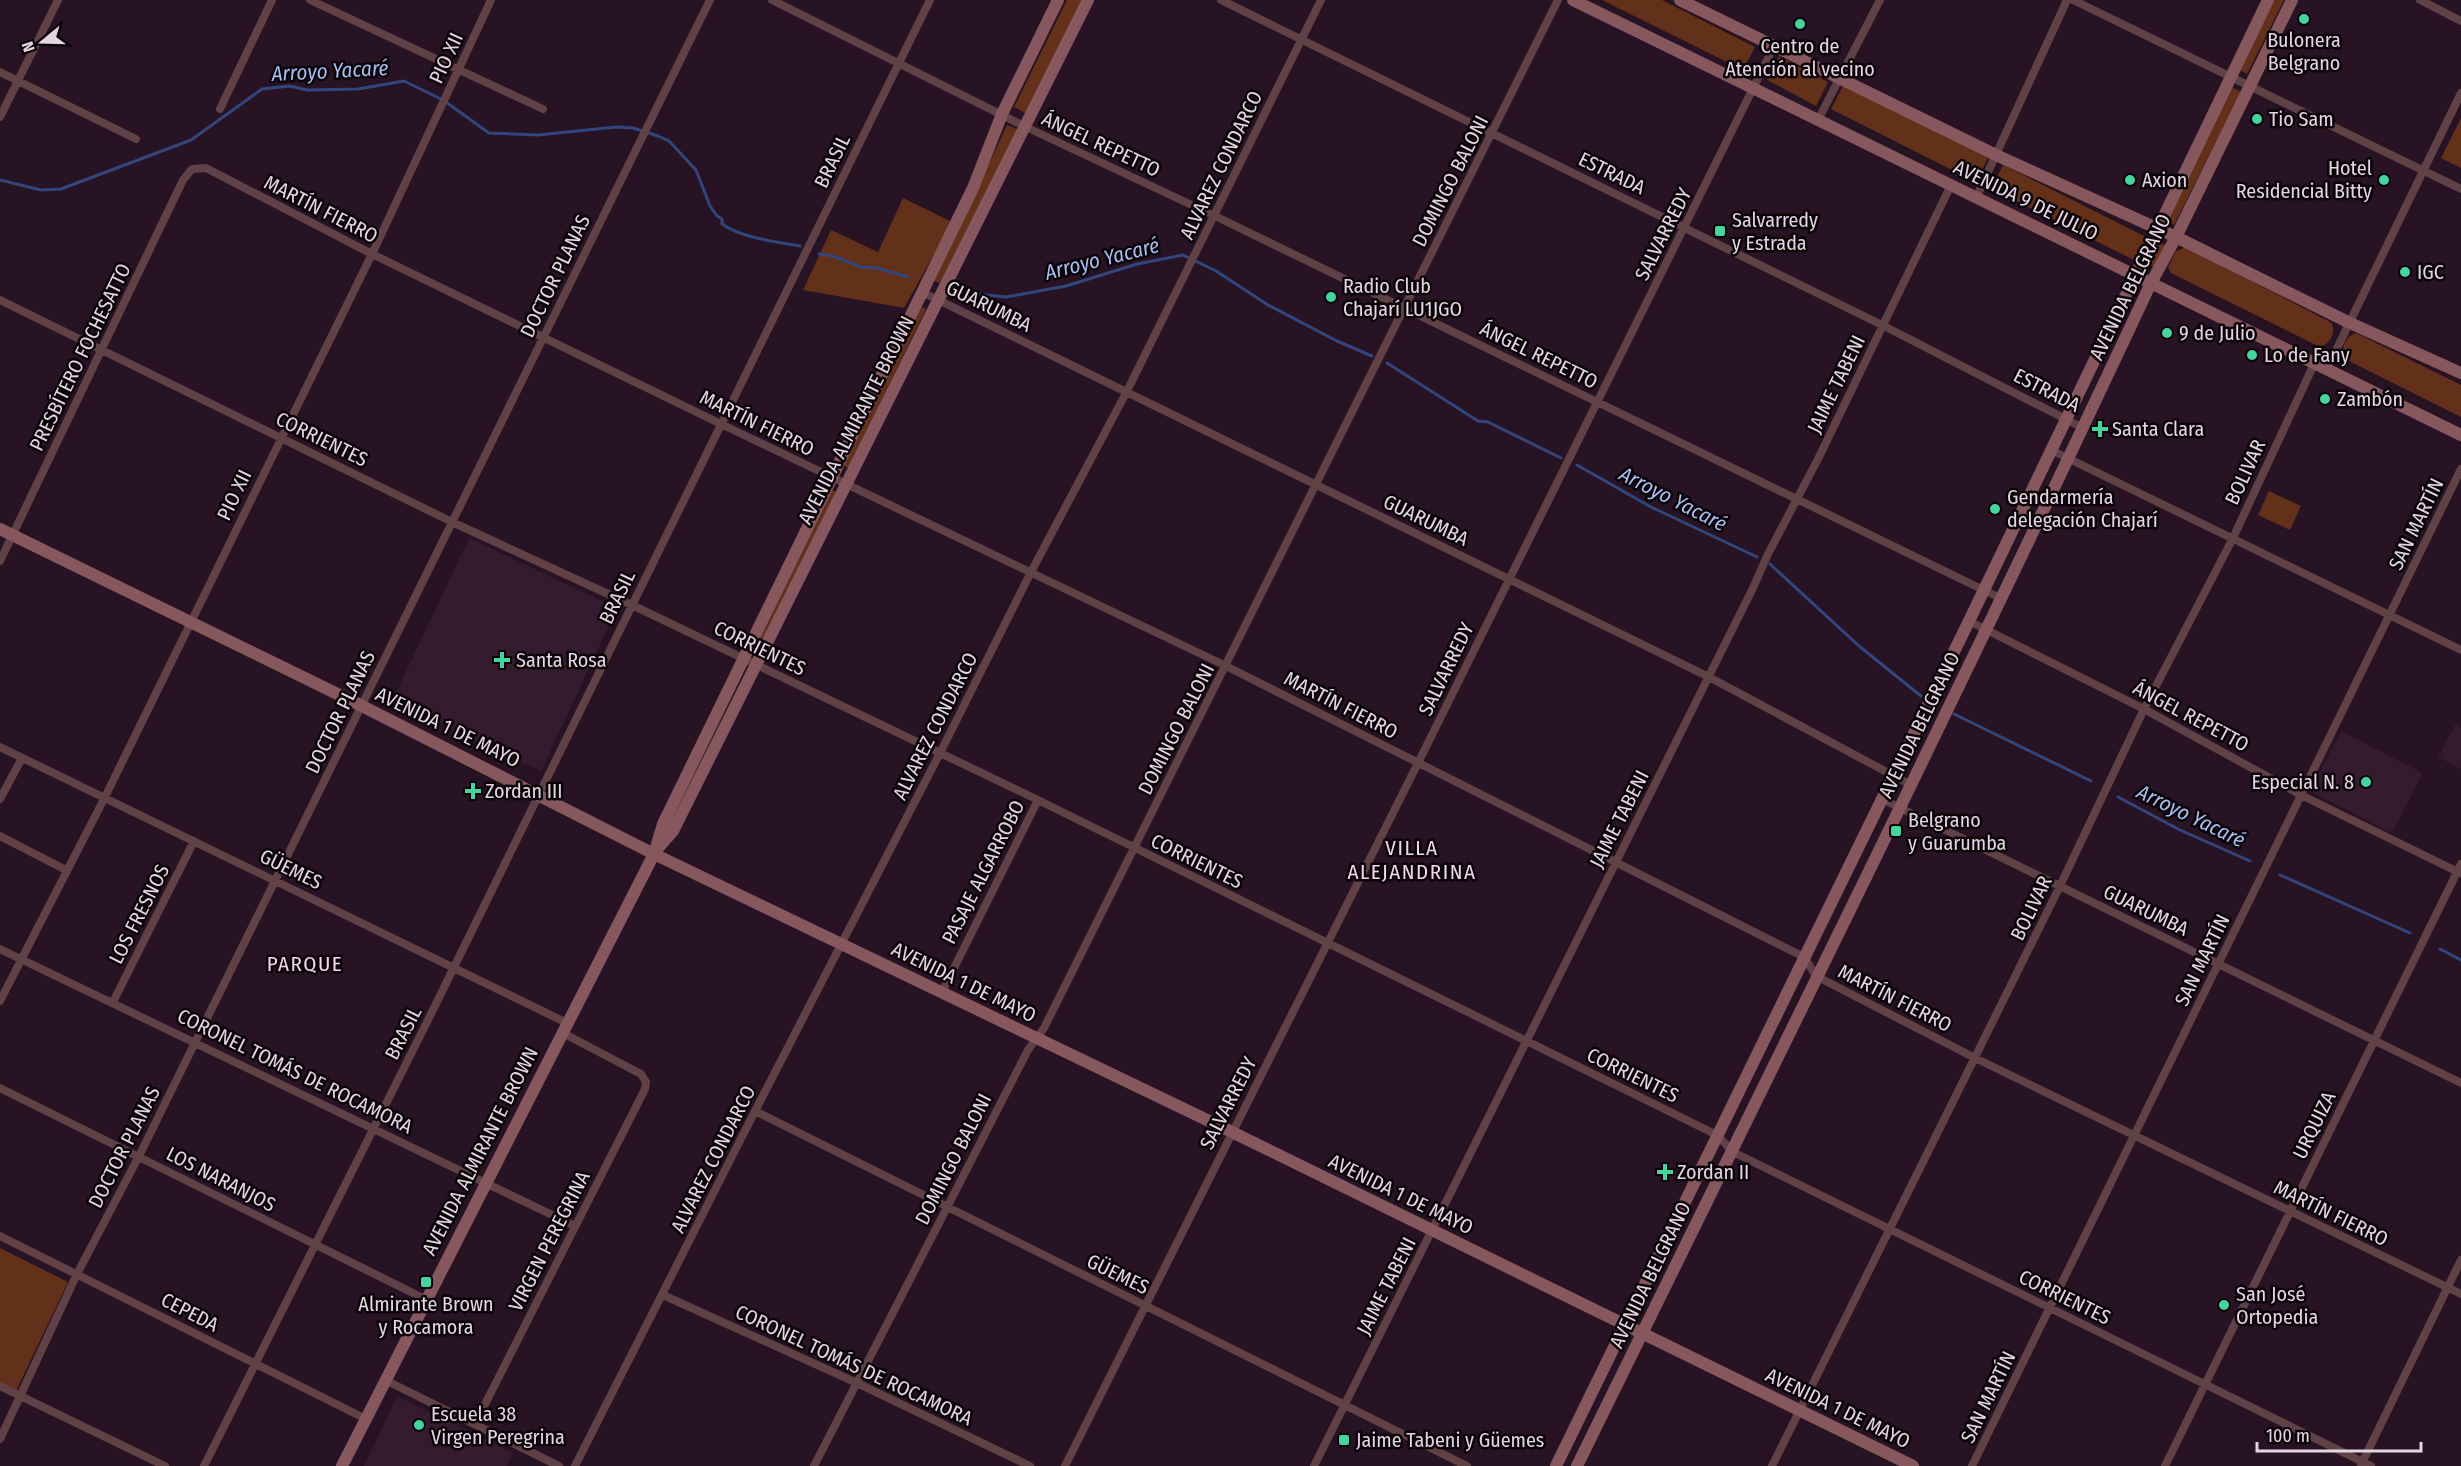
<svg xmlns="http://www.w3.org/2000/svg" width="2461" height="1466" font-family="'Fira Sans Condensed',sans-serif">
<rect width="100%" height="100%" fill="#271323"/>
<!-- built -->
<path fill="#351b2f" d="M 469,538 L 617,608 L 541,771 L 392,701 Z
M 2455,725 L 2461,728 L 2461,769 L 2438,757 Z
M 2341,731 L 2423,773 L 2392,833 L 2310,791 Z
M 397,1396 L 513,1453 L 507,1466 L 364,1466 Z"/>
<!-- green -->
<path fill="#633019" d="M 1067,0 L 1084,0 L 1027,114 L 1014,107 Z
M 1602,0 L 1662,0 L 1755,47 L 1743,70 Z
M 2274,0 L 2284,0 L 2247,74 L 2239,70 Z
M 1779,56 L 1828,82 L 1816,106 L 1767,80 Z
M 1843,86 L 1988,158 L 1976,182 L 1831,109 Z
M 2232,87 L 2241,92 L 2174,225 L 2165,220 Z
M 2461,118 L 2461,168 L 2441,158 Z
M 1007,125 L 1019,130 L 941,284 L 934,281 Z
M 2003,165 L 2148,238 L 2136,261 L 1991,189 Z
M 903,198 L 952,222 L 904,308 L 803,290 L 831,230 L 878,252 Z
M 2159,242 L 2167,246 L 2156,268 L 2148,264 Z
M 2186,247 L 2332,323 C 2336,334 2330,344 2320,347 L 2171,273 L 2168,267 L 2176,251 Z
M 922,307 L 926,309 L 848,468 L 844,465 Z
M 2356,333 L 2461,385 L 2461,417 L 2345,359 C 2340,350 2345,336 2356,333 Z
M 832,490 L 836,492 L 759,645 L 755,644 Z
M 2269,491 L 2301,506 L 2290,530 L 2258,515 Z
M 0,1248 L 68,1282 L 16,1391 L 0,1383 Z"/>
<g fill="none" stroke-linecap="round" stroke-linejoin="round">
<!-- stream -->
<path stroke="#32467d" stroke-width="3" d="M 0,180 L 41,190 L 61,189 L 191,140 L 262,89 L 290,86 L 307,90 L 358,89 L 404,81 L 443,100 L 489,133 L 538,135 L 616,127 L 633,128 L 658,136 L 669,141 L 696,170 L 710,206 L 717,216 L 722,219 L 722,224 C 742,238 776,242 800,246
M 819,254 L 833,256 L 861,267 L 877,268 L 909,277
M 959,292 L 1006,297 L 1066,286 L 1137,264 L 1183,255 L 1216,271 L 1268,305 L 1337,341 L 1372,356
M 1387,363 L 1478,421 L 1488,422 L 1561,458
M 1577,465 L 1651,507 L 1757,557
M 1770,564 L 1859,646 L 1921,696
M 1954,714 L 2091,781
M 2118,797 L 2180,830 L 2250,861
M 2280,875 L 2410,933
M 2440,949 L 2461,960"/>
<!-- minor -->
<path stroke="#604246" stroke-width="8" d="M 310,0 L 543,109
M 772,0 L 1026,127 L 1215,216 L 2000,598
M 1221,0 L 1884,326 L 2083,428
M 2073,0 L 2461,189
M 2420,0 L 2461,21
M 0,72 L 136,139
M 220,109 L 272,0
M 0,117 L 58,0
M 1818,120 L 1880,0
M 1976,198 L 2067,0
M 922,292 L 1709,677 L 1911,785
M 0,300 L 452,522 L 632,605 L 1038,800 L 1717,1135 L 1733,1152 L 2371,1466
M 2327,369 L 2461,93
M 2051,450 L 2461,650
M 0,561 L 183,180 L 192,169 L 206,168 L 372,254 L 721,424 L 1226,666 L 1804,957 L 1816,976 L 1975,1058 L 2461,1294
M 1969,621 L 2144,709 L 2301,795 L 2460,873
M 0,747 L 567,1023
M 0,799 L 22,758
M 1882,799 L 2461,1083
M 0,836 L 66,870
M 0,949 L 575,1226
M 942,992 L 1038,800
M 0,1001 L 104,799 L 372,254 L 491,0
M 113,1002 L 194,841
M 0,1088 L 427,1300
M 755,1111 L 1467,1466
M 0,1236 L 366,1419
M 663,1295 L 857,1383 L 1030,1466
M 387,1381 L 559,1466
M 0,1386 L 165,1466
M 475,1424 L 645,1089 L 646,1082 L 641,1074 L 561,1032
M 0,1439 L 77,1274 L 139,1156 L 710,0
M 2361,1465 L 2461,1260
M 204,1466 L 426,1024 L 930,0
M 575,1466 L 755,1111 L 940,753 L 1030,574 L 1127,391 L 1321,0
M 814,1466 L 1028,1050 L 1044,1028 L 1558,0
M 1065,1466 L 1418,763 L 1774,46
M 1314,1466 L 1753,588 L 1768,554 L 1818,459 L 1951,185
M 1772,1466 L 2060,886 L 2144,709 L 2233,538 L 2315,362
M 1972,1466 L 2461,469
M 2165,1466 L 2461,864"/>
<!-- secondary -->
<path stroke="#87575e" stroke-width="12" d="M 1573,0 L 2461,435
M 1680,0 L 1996,155 L 2176,237 L 2350,323 L 2461,373
M 0,529 L 362,706 L 654,854 L 1232,1132 L 1913,1466
M 658,848 L 673,831 L 1088,0
M 342,1466 L 654,854 L 663,824 L 973,188 L 1002,114 L 1058,0
M 1556,1466 L 1969,621 L 2268,0
M 1577,1466 C 1770,1073 1965,680 2151,283 L 2176,237 L 2292,0"/>
</g>
<!-- markers -->
<g fill="#46d49e" stroke="#0a0409" stroke-width="2">
<circle cx="2304" cy="19" r="6"/>
<circle cx="1800" cy="24" r="6"/>
<circle cx="2257" cy="119" r="6"/>
<circle cx="2130" cy="180" r="6"/>
<circle cx="2384" cy="180" r="6"/>
<rect x="1714" y="225" width="12" height="12" rx="3"/>
<circle cx="2405" cy="272" r="6"/>
<circle cx="1331" cy="297" r="6"/>
<circle cx="2167" cy="333" r="6"/>
<circle cx="2252" cy="355" r="6"/>
<circle cx="2325" cy="399" r="6"/>
<path d="M2097 420h6v6h6v6h-6v6h-6v-6h-6v-6h6z"/>
<circle cx="1995" cy="509" r="6"/>
<path d="M499 651h6v6h6v6h-6v6h-6v-6h-6v-6h6z"/>
<circle cx="2366" cy="782" r="6"/>
<path d="M470 782h6v6h6v6h-6v6h-6v-6h-6v-6h6z"/>
<rect x="1890" y="825" width="12" height="12" rx="3"/>
<path d="M1662 1163h6v6h6v6h-6v6h-6v-6h-6v-6h6z"/>
<rect x="420" y="1276" width="12" height="12" rx="3"/>
<circle cx="2224" cy="1305" r="6"/>
<circle cx="419" cy="1425" r="6"/>
<rect x="1338" y="1434" width="12" height="12" rx="3"/>
</g>
<g text-anchor="middle" dominant-baseline="central" stroke-width="5" stroke-linejoin="round" paint-order="stroke">
<!-- poi labels -->
<g font-size="20" fill="#e4d6e0" stroke="#0a0409" text-anchor="start">
<text x="2304" y="40" text-anchor="middle">Bulonera<tspan x="2304" dy="23">Belgrano</tspan></text>
<text x="1800" y="46" text-anchor="middle">Centro de<tspan x="1800" dy="23">Atención al vecino</tspan></text>
<text x="2269" y="119">Tio Sam</text>
<text x="2372" y="168" text-anchor="end">Hotel<tspan x="2372" dy="23">Residencial Bitty</tspan></text>
<text x="2142" y="180">Axion</text>
<text x="1732" y="220">Salvarredy<tspan x="1732" dy="23">y Estrada</tspan></text>
<text x="2417" y="272">IGC</text>
<text x="1343" y="286">Radio Club<tspan x="1343" dy="23">Chajarí LU1JGO</tspan></text>
<text x="2179" y="333">9 de Julio</text>
<text x="2264" y="355">Lo de Fany</text>
<text x="2337" y="399">Zambón</text>
<text x="2112" y="429">Santa Clara</text>
<text x="2007" y="497">Gendarmería<tspan x="2007" dy="23">delegación Chajarí</tspan></text>
<text x="516" y="660">Santa Rosa</text>
<text x="2354" y="782" text-anchor="end">Especial N. 8</text>
<text x="485" y="791">Zordan III</text>
<text x="1908" y="820">Belgrano<tspan x="1908" dy="23">y Guarumba</tspan></text>
<text x="1677" y="1172">Zordan II</text>
<text x="2236" y="1294">San José<tspan x="2236" dy="23">Ortopedia</tspan></text>
<text x="426" y="1304" text-anchor="middle">Almirante Brown<tspan x="426" dy="23">y Rocamora</tspan></text>
<text x="431" y="1414">Escuela 38<tspan x="431" dy="23">Virgen Peregrina</tspan></text>
<text x="1356" y="1440">Jaime Tabeni y Güemes</text>
</g>
<!-- street labels -->
<g font-size="20" fill="#e4d6e0" stroke="#0a0409">
<text transform="translate(446 58) rotate(-65)">PIO XII</text>
<text transform="translate(1101 144) rotate(25)">ÁNGEL REPETTO</text>
<text transform="translate(832 161) rotate(-64)">BRASIL</text>
<text transform="translate(1221 165) rotate(-64)">ALVAREZ CONDARCO</text>
<text transform="translate(1612 173) rotate(26)">ESTRADA</text>
<text transform="translate(1450 181) rotate(-63)">DOMINGO BALONI</text>
<text transform="translate(2026 200) rotate(26)">AVENIDA 9 DE JULIO</text>
<text transform="translate(321 209) rotate(27)">MARTÍN FIERRO</text>
<text transform="translate(1663 234) rotate(-63)">SALVARREDY</text>
<text transform="translate(555 276) rotate(-64)">DOCTOR PLANAS</text>
<text transform="translate(2130 287) rotate(-64)">AVENIDA BELGRANO</text>
<text transform="translate(989 306) rotate(26)">GUARUMBA</text>
<text transform="translate(1539 355) rotate(26)">ÁNGEL REPETTO</text>
<text transform="translate(80 357) rotate(-64)">PRESBÍTERO FOCHESATTO</text>
<text transform="translate(1836 384) rotate(-64)">JAIME TABENI</text>
<text transform="translate(2047 390) rotate(27)">ESTRADA</text>
<text transform="translate(856 420) rotate(-63)">AVENIDA ALMIRANTE BROWN</text>
<text transform="translate(757 423) rotate(26)">MARTÍN FIERRO</text>
<text transform="translate(322 439) rotate(26)">CORRIENTES</text>
<text transform="translate(2245 472) rotate(-65)">BOLIVAR</text>
<text transform="translate(234 495) rotate(-64)">PIO XII</text>
<text transform="translate(1426 520) rotate(26)">GUARUMBA</text>
<text transform="translate(2416 524) rotate(-64)">SAN MARTÍN</text>
<text transform="translate(617 597) rotate(-64)">BRASIL</text>
<text transform="translate(760 648) rotate(26)">CORRIENTES</text>
<text transform="translate(1446 669) rotate(-64)">SALVARREDY</text>
<text transform="translate(1341 705) rotate(27)">MARTÍN FIERRO</text>
<text transform="translate(340 712) rotate(-64)">DOCTOR PLANAS</text>
<text transform="translate(2191 716) rotate(28)">ÁNGEL REPETTO</text>
<text transform="translate(1919 725) rotate(-64)">AVENIDA BELGRANO</text>
<text transform="translate(935 726) rotate(-63)">ALVAREZ CONDARCO</text>
<text transform="translate(448 727) rotate(26)">AVENIDA 1 DE MAYO</text>
<text transform="translate(1176 729) rotate(-63)">DOMINGO BALONI</text>
<text transform="translate(1619 819) rotate(-63)">JAIME TABENI</text>
<text transform="translate(1197 861) rotate(26)">CORRIENTES</text>
<text transform="translate(291 869) rotate(26)">GÜEMES</text>
<text transform="translate(983 872) rotate(-63)">PASAJE ALGARROBO</text>
<text transform="translate(2031 908) rotate(-64)">BOLIVAR</text>
<text transform="translate(2146 910) rotate(26)">GUARUMBA</text>
<text transform="translate(139 914) rotate(-63)">LOS FRESNOS</text>
<text transform="translate(2202 960) rotate(-64)">SAN MARTÍN</text>
<text transform="translate(964 982) rotate(26)">AVENIDA 1 DE MAYO</text>
<text transform="translate(1895 998) rotate(27)">MARTÍN FIERRO</text>
<text transform="translate(403 1033) rotate(-63)">BRASIL</text>
<text transform="translate(295 1071) rotate(26)">CORONEL TOMÁS DE ROCAMORA</text>
<text transform="translate(1633 1075) rotate(26)">CORRIENTES</text>
<text transform="translate(1228 1103) rotate(-63)">SALVARREDY</text>
<text transform="translate(2314 1125) rotate(-64)">URQUIZA</text>
<text transform="translate(124 1147) rotate(-63)">DOCTOR PLANAS</text>
<text transform="translate(480 1151) rotate(-63)">AVENIDA ALMIRANTE BROWN</text>
<text transform="translate(713 1159) rotate(-63)">ALVAREZ CONDARCO</text>
<text transform="translate(953 1159) rotate(-63)">DOMINGO BALONI</text>
<text transform="translate(221 1179) rotate(27)">LOS NARANJOS</text>
<text transform="translate(1401 1194) rotate(26)">AVENIDA 1 DE MAYO</text>
<text transform="translate(2331 1213) rotate(26)">MARTÍN FIERRO</text>
<text transform="translate(549 1241) rotate(-63)">VIRGEN PEREGRINA</text>
<text transform="translate(1118 1274) rotate(26)">GÜEMES</text>
<text transform="translate(1650 1275) rotate(-64)">AVENIDA BELGRANO</text>
<text transform="translate(1386 1286) rotate(-63)">JAIME TABENI</text>
<text transform="translate(2065 1297) rotate(26)">CORRIENTES</text>
<text transform="translate(190 1312) rotate(27)">CEPEDA</text>
<text transform="translate(854 1365) rotate(25)">CORONEL TOMÁS DE ROCAMORA</text>
<text transform="translate(1988 1397) rotate(-64)">SAN MARTÍN</text>
<text transform="translate(1838 1408) rotate(26)">AVENIDA 1 DE MAYO</text>
</g>
<!-- water labels -->
<g font-size="21" font-style="italic" fill="#a9bef0" stroke="#0a0409">
<text transform="translate(330 71) rotate(-3)">Arroyo Yacaré</text>
<text transform="translate(1102 259) rotate(-14)">Arroyo Yacaré</text>
<text transform="translate(1673 499) rotate(27)">Arroyo Yacaré</text>
<text transform="translate(2191 816) rotate(26)">Arroyo Yacaré</text>
</g>
<!-- neighbourhood labels -->
<g font-size="21" letter-spacing="1.5" fill="#f3d6ec" stroke="#0a0409">
<text x="1412" y="848">VILLA<tspan x="1412" dy="24">ALEJANDRINA</tspan></text>
<text x="305" y="964">PARQUE</text>
</g>
</g>
<!-- north arrow -->
<g transform="translate(42 42) rotate(251)" stroke="#0a0409" stroke-width="4.5" paint-order="stroke">
<path d="M0-4.5L10 22L0 15L-10 22Z" fill="#e4d6e0"/>
<text y="-9" font-size="16" font-weight="bold" text-anchor="middle" fill="#e4d6e0">N</text>
</g>
<!-- scale -->
<path d="M2257 1442v9h164v-9" fill="none" stroke="#e4d6e0" stroke-width="3"/>
<text x="2266" y="1442" font-size="18" fill="#e4d6e0" stroke="#0a0409" stroke-width="4.5" paint-order="stroke">100 m</text>
</svg>
